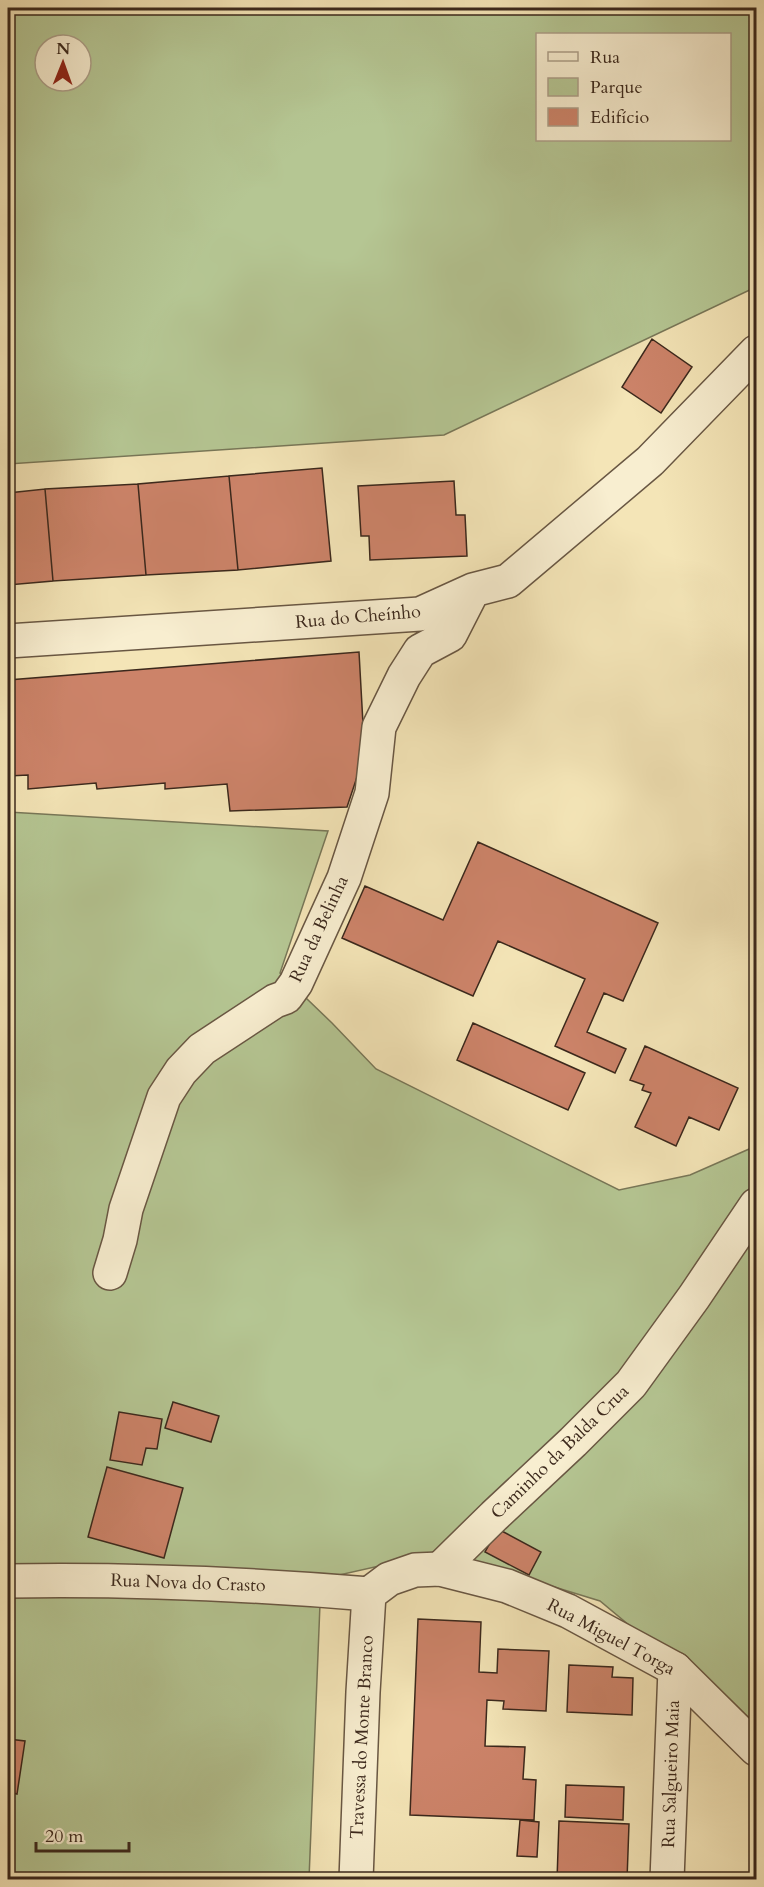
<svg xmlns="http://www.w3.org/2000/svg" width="764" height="1887" font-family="Cardo,serif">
<rect width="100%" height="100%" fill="#f4e5b7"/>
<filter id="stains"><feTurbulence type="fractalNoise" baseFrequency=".00333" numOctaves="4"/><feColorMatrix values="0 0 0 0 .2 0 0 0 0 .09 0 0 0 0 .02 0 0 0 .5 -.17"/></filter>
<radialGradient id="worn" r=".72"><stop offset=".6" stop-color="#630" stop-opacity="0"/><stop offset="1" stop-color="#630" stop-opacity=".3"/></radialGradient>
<!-- green -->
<path fill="#b5c693" stroke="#787758" stroke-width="1.5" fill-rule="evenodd" d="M 8,8 L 756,8 L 756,287 L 444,435 L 8,464 ZM 538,34 L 730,34 L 730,140 L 538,140 ZM 45,45 L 81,45 L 81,81 L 45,81 Z
M 8,812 L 328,831 L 280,973 L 332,1023 L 376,1069 L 619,1190 L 690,1175 L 756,1146 L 756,1731 L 600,1601 L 483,1565 L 388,1564 L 321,1579 L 309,1879 L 8,1879 Z"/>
<!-- building -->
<path fill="#cc8369" stroke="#3b281c" stroke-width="1.5" d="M 652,339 L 692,367 L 661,413 L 622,387 Z
M 322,468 L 331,561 L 238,570 L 229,476 Z
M 229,476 L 238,570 L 146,575 L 138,484 Z
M 454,481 L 456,515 L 465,515 L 467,556 L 370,560 L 369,536 L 361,536 L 358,486 Z
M 138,484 L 146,575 L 53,581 L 45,489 Z
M 45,489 L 53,581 L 8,585 L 8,493 Z
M 359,652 L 363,724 L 375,723 L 347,807 L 230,811 L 227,784 L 165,789 L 165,783 L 97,789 L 96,783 L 28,789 L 28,775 L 8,776 L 8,680 Z
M 478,842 L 658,923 L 623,1001 L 604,993 L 587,1032 L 626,1049 L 615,1073 L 555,1046 L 585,979 L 498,941 L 473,996 L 342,938 L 365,886 L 443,920 Z
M 473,1023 L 585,1073 L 568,1110 L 457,1060 Z
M 645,1046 L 738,1088 L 719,1130 L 689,1117 L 676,1146 L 635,1127 L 651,1093 L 642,1090 L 644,1085 L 630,1080 Z
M 173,1402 L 219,1416 L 211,1442 L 165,1428 Z
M 119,1412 L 162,1419 L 157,1449 L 146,1448 L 142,1465 L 110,1460 Z
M 107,1467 L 183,1488 L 164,1558 L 88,1537 Z
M 498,1529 L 541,1552 L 529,1575 L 485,1552 Z
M 418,1619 L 481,1622 L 479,1672 L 497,1673 L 498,1649 L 549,1651 L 546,1711 L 503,1709 L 504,1701 L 487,1700 L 485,1746 L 525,1747 L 523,1779 L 536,1780 L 534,1820 L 410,1815 Z
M 569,1665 L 613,1667 L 612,1677 L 633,1678 L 632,1715 L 567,1712 Z
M 8,1739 L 25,1741 L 17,1794 L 8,1792 Z
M 566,1785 L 624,1787 L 623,1820 L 565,1817 Z
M 520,1820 L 539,1822 L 537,1857 L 517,1856 Z
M 559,1821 L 629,1824 L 627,1880 L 557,1880 Z"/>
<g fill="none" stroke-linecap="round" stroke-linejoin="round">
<defs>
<path id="minor" d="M 8,641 L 420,614 L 473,590 L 508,581 L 650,461 L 756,352
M 110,1273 L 120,1240 L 126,1209 L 164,1097 L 181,1071 L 202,1049 L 275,1001 L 286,997 L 296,983 L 344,878 L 372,793 L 379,727 L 404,676 L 420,651 L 450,635 L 473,590
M 440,1569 L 494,1516 L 573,1442 L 631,1384 L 694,1297 L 756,1205
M 8,1581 C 128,1579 249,1584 369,1594
M 667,1880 L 675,1669"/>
<path id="tertiary" d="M 356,1880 L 363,1692 L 369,1594 L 389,1579 L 415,1570 L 440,1569 L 507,1586 L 568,1611 L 675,1669 L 756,1749"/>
</defs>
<!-- minor casing -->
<use href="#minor" stroke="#695743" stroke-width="36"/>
<!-- tertiary casing -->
<use href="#tertiary" stroke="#695743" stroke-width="36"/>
<!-- minor -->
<use href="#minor" stroke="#f8eed0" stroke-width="33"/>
<!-- tertiary -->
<use href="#tertiary" stroke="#f8eed0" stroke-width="33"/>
</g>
<g text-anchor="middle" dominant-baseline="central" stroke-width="5" stroke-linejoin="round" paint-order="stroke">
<!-- street labels -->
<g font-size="18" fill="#3b281c" stroke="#f8eed0">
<text transform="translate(358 617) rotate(-5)">Rua do Cheínho</text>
<text transform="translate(319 929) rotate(-65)">Rua da Belinha</text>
<text transform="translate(560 1452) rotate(-44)">Caminho da Balda Crua</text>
<text transform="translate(188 1583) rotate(2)">Rua Nova do Crasto</text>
<text transform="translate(611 1637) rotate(28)">Rua Miguel Torga</text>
<text transform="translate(362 1737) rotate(-87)">Travessa do Monte Branco</text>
<text transform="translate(671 1774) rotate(-88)">Rua Salgueiro Maia</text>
</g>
</g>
<!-- margin -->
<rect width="764" height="1887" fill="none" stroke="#f4e5b7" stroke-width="30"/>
<rect x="9" y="9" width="746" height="1869" fill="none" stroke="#3b281c" stroke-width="3"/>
<rect x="15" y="15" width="734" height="1857" fill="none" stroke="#3b281c" stroke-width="1.5"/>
<!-- legend -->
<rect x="536" y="33" width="195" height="108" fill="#f8eed0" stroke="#ac9f88" stroke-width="1.5"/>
<rect x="548" y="52" width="30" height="9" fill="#f8eed0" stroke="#ac9f88" stroke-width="1.5"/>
<text x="590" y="63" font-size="18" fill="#3b281c">Rua</text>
<rect x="548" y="78" width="30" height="18" fill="#b5c693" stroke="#ac9f88" stroke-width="1.5"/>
<text x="590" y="93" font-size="18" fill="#3b281c">Parque</text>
<rect x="548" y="108" width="30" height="18" fill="#cc8369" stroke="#ac9f88" stroke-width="1.5"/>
<text x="590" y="123" font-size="18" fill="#3b281c">Edifício</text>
<!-- north arrow -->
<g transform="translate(63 63) rotate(1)"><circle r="28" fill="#f8eed0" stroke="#ac9f88" stroke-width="1.5"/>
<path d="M0-4.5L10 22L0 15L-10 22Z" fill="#8f2418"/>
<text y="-9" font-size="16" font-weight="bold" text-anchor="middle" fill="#3b281c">N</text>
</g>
<!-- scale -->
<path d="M36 1842v9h93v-9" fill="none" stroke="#3b281c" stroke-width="3"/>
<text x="45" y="1842" font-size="18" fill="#3b281c" stroke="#f8eed0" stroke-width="4.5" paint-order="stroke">20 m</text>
<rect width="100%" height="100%" filter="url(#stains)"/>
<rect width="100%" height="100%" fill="url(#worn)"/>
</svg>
